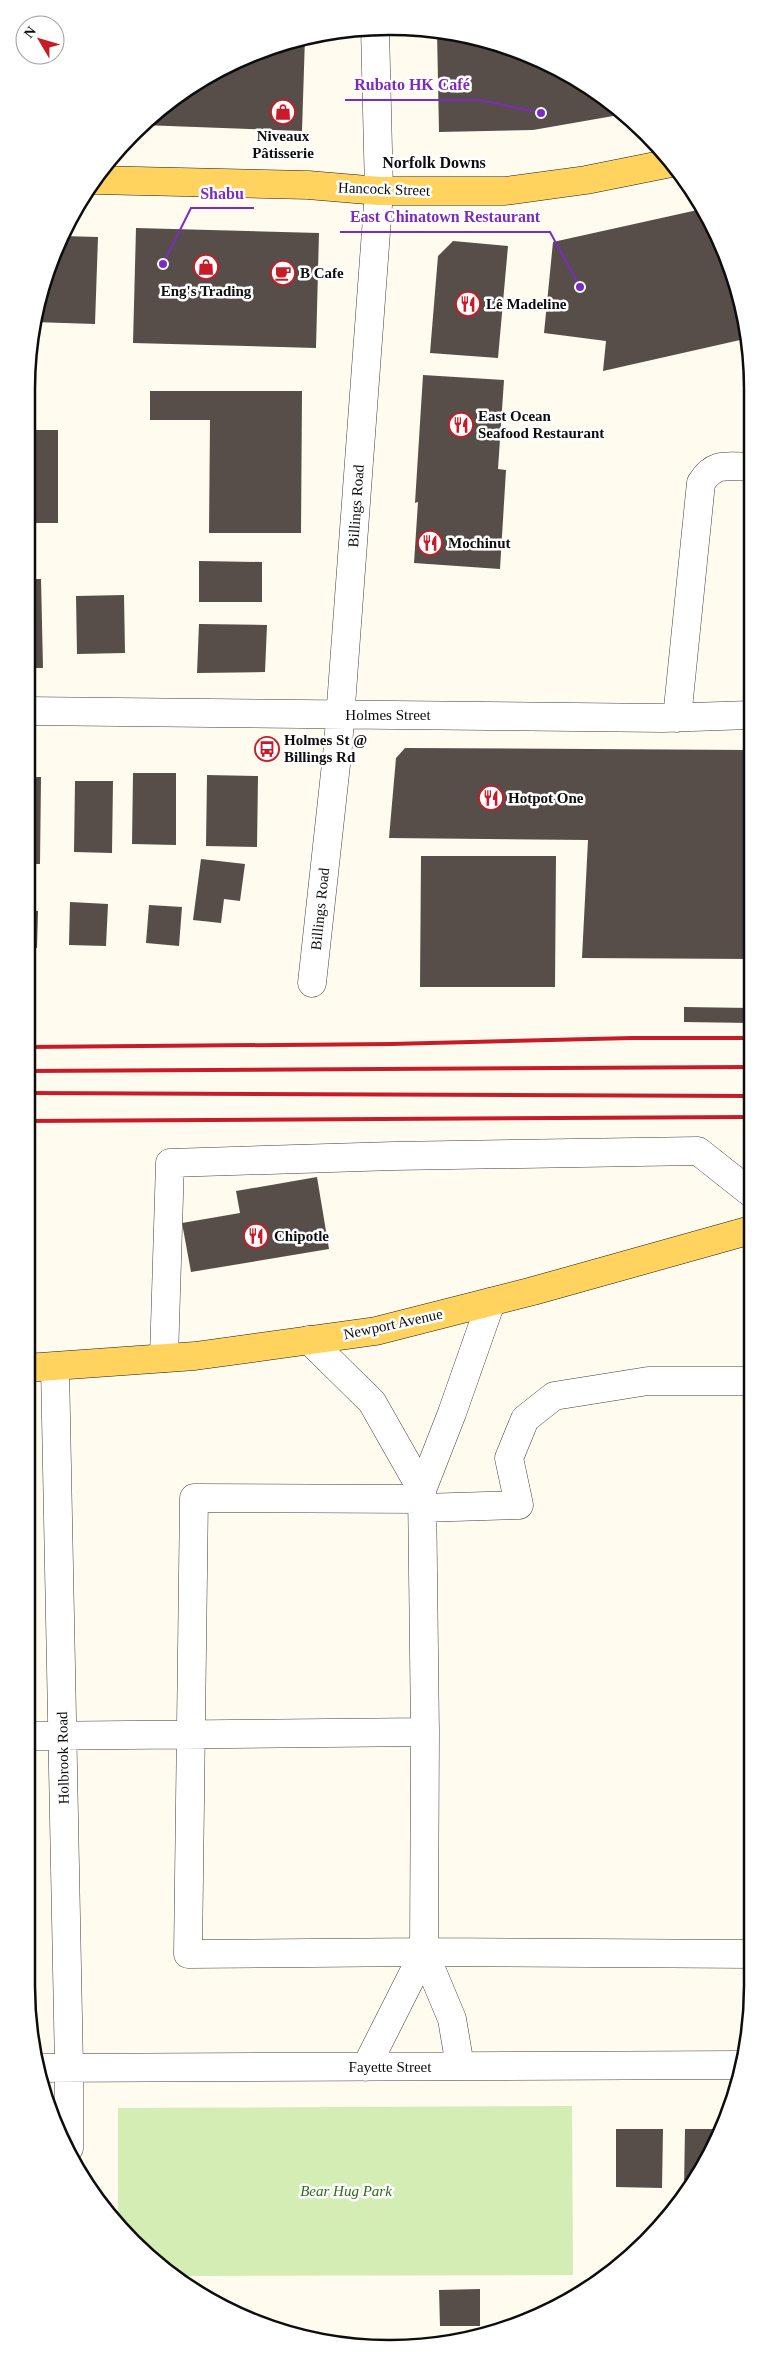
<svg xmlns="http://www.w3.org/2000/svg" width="779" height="2375" font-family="Georgia,serif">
<rect width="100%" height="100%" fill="#fffbee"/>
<!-- green -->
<path fill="#d3edb4" d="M 572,2106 L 573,2275 L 172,2276 L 118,2227 L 118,2108 Z"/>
<!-- building -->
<path fill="#574e49" d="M 437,31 L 461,33 L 571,75 L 619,115 L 533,130 L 439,132 Z
M 305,37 L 302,131 L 142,125 L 188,87 L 251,54 Z
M 702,209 L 715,229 L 749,338 L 603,371 L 606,341 L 544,333 L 553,242 Z
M 136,228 L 319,233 L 316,348 L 133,343 Z
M 62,236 L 98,237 L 95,324 L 33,322 L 54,250 Z
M 453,241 L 508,246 L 498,358 L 430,353 L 438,256 Z
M 423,375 L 504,380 L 498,469 L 506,470 L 500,569 L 414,563 L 418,502 L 415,503 Z
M 150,391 L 302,391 L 301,533 L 209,533 L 210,420 L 150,420 Z
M 26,430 L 58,430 L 58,523 L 26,523 Z
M 199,561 L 262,562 L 262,602 L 199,602 Z
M 26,579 L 41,579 L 43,668 L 26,668 Z
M 124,595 L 125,653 L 77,654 L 76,596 Z
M 199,624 L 267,625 L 265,672 L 197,673 Z
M 405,748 L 750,750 L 751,959 L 582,958 L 588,840 L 389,838 L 396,758 Z
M 133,773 L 176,773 L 176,845 L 132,844 Z
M 207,775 L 258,776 L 257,847 L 206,846 Z
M 26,777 L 41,777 L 40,864 L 26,864 Z
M 75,781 L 113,781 L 112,853 L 74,852 Z
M 421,856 L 556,856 L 555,987 L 420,987 Z
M 201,859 L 245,864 L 240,901 L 224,899 L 221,923 L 193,920 Z
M 70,902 L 108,904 L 106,946 L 69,945 Z
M 149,905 L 182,907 L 179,946 L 146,943 Z
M 26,910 L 38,911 L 37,948 L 26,948 Z
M 684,1007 L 751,1008 L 751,1023 L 684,1022 Z
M 317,1177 L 329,1249 L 191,1272 L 182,1223 L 240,1213 L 236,1191 Z
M 616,2129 L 663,2129 L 662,2188 L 616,2187 Z
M 685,2129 L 722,2129 L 691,2188 L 684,2188 Z
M 480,2289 L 480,2326 L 440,2326 L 439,2290 Z"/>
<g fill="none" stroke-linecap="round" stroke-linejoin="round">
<defs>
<path id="minor" d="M 26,711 L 663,718 L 750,715
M 677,718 L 701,483 C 714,462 727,466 750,467
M 312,983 L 338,746 L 379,191 L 375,28
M 309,1340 L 372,1402 L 422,1490
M 164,1358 L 170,1163 L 394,1156 L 698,1151 L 751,1193
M 55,1367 L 69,2068 L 69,2148
M 422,1499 L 194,1498 L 188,1954 L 424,1952 L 753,1954
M 422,1508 L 519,1505 L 509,1458 L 525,1419 L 554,1396 L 648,1381 L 752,1381
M 425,1732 L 422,1490 L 452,1413 L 491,1302
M 26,1736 L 425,1732 L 424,1952 L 452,2019 L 460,2066
M 366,2067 L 424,1952
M 37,2068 L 743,2065"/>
<path id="major" d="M 94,180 L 308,185 L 379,191 L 505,191 L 586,180 L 671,163
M 26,1368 L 195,1356 L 376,1331 L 533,1291 L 751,1230"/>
</defs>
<!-- minor casing -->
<use href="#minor" stroke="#404040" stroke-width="29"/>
<!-- major casing -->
<use href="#major" stroke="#1e1e1e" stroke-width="29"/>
<!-- minor -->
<use href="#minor" stroke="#fff" stroke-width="28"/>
<!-- major -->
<use href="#major" stroke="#ffd35e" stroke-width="28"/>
<!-- rail -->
<path stroke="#c81b28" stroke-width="4" d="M 26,1047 L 391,1044 L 632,1038 L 751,1038
M 26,1071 L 751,1067
M 26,1093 L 751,1096
M 26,1121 L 751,1117"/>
</g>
<!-- icons -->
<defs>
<symbol id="shop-ring" viewBox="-11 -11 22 22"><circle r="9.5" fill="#fff" stroke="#c81b28" stroke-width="1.5"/><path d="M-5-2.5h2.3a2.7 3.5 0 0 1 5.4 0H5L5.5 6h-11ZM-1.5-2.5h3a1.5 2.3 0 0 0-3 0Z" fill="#c81b28"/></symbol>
<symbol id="cafe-ring" viewBox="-11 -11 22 22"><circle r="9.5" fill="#fff" stroke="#c81b28" stroke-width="1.5"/><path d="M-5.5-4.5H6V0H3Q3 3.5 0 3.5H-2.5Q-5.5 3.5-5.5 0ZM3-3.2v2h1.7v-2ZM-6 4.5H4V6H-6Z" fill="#c81b28"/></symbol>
<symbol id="restaurant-ring" viewBox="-11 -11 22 22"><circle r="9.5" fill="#fff" stroke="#c81b28" stroke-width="1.5"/><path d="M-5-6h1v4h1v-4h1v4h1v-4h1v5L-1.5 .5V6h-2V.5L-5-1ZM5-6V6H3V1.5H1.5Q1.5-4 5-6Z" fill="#c81b28"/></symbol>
<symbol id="bus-ring" viewBox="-11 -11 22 22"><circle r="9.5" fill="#fff" stroke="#c81b28" stroke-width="1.5"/><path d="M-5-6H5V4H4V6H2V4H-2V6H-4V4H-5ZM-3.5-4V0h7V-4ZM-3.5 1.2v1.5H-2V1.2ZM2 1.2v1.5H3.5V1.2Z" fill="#c81b28"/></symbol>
</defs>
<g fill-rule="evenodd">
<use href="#shop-ring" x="269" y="98" width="28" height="28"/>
<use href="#shop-ring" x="192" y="253" width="28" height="28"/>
<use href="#cafe-ring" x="269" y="259" width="28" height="28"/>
<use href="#restaurant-ring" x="454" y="290" width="28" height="28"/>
<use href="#restaurant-ring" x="447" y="411" width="28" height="28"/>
<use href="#restaurant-ring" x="416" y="529" width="28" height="28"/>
<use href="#bus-ring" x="253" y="735" width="28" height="28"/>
<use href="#restaurant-ring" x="477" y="784" width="28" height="28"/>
<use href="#restaurant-ring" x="242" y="1222" width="28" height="28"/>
</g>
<g text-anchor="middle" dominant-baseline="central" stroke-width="5" stroke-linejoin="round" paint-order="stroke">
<!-- poi labels -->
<g font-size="15" font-weight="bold" fill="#0d0d0d" stroke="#fff" text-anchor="start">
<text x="283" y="136" text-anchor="middle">Niveaux<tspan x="283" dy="17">Pâtisserie</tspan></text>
<text x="300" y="273">B Cafe</text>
<text x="206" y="291" text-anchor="middle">Eng's Trading</text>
<text x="486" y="304">Lê Madeline</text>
<text x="478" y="416">East Ocean<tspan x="478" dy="17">Seafood Restaurant</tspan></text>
<text x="448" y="543">Mochinut</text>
<text x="284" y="740">Holmes St @<tspan x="284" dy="17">Billings Rd</tspan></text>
<text x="508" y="798">Hotpot One</text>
<text x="274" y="1236">Chipotle</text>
</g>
<!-- street labels -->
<g font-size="15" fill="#0d0d0d" stroke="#fff">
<text transform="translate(384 189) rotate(2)">Hancock Street</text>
<text transform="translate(356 506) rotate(-86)">Billings Road</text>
<text x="388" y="715">Holmes Street</text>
<text transform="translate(320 909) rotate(-84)">Billings Road</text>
<text transform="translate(393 1324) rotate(-12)">Newport Avenue</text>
<text transform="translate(63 1758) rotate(-91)">Holbrook Road</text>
<text x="390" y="2067">Fayette Street</text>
</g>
<!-- park labels -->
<g font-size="15" font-style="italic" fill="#2c6a19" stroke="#fff">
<text x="346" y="2191">Bear Hug Park</text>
</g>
<!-- neighbourhood labels -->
<g font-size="16" font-weight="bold" fill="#0d0d0d" stroke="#fff">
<text x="434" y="162">Norfolk Downs</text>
</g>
</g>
<!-- crop -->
<path d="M0 0H779V2375H0ZM389 35H390A354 354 0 0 1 744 389V1986A354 354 0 0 1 390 2340H389A354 354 0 0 1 35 1986V389A354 354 0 0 1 389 35Z" fill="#fff" fill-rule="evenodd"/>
<path fill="none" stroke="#0d0d0d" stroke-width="2.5" d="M389 35H390A354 354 0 0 1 744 389V1986A354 354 0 0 1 390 2340H389A354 354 0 0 1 35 1986V389A354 354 0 0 1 389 35Z"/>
<!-- callouts -->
<path fill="none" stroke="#7b2cbf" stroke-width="2" d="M541 113L480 100H345M163 264L191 208H254M580 287L550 232H340"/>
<g fill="#7b2cbf" stroke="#fff" stroke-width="2">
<circle cx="541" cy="113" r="5"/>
<circle cx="163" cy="264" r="5"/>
<circle cx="580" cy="287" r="5"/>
</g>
<g font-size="16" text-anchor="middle" font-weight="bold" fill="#7b2cbf" stroke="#fff" stroke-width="5" stroke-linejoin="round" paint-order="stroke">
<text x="412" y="90">Rubato HK Café</text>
<text x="222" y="199">Shabu</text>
<text x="445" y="222">East Chinatown Restaurant</text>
</g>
<!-- north arrow -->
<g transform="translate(40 40) rotate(308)"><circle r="24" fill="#ffffff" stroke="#9e9e9e"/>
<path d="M0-4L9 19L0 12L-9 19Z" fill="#c81b28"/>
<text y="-8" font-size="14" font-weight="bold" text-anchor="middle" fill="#0d0d0d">N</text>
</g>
</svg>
